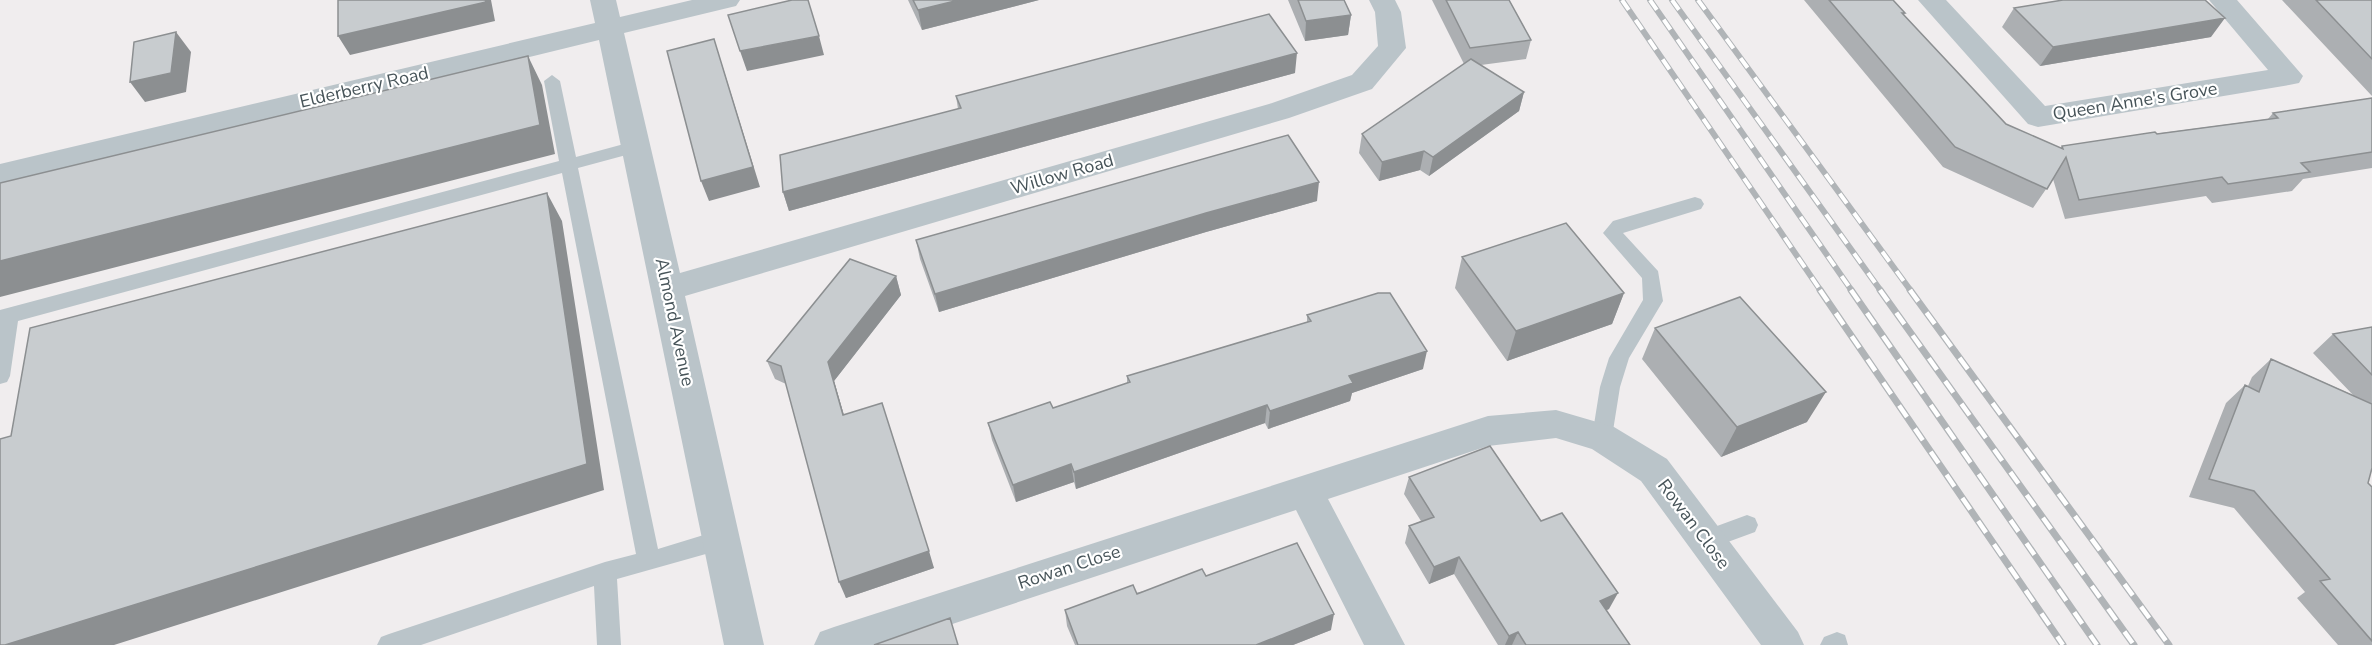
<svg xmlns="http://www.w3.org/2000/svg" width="2372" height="645" font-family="'Nunito Sans',sans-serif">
<rect width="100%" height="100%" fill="#f0edee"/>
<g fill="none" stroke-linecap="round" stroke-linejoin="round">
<!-- service -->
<path fill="#bac4c9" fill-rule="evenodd" d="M 552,75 L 560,81 L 576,157 L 635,141 L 644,147 L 641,151 L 578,168 L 658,549 L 720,530 L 728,533 L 731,540 L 728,547 L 720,550 L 617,579 L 621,645 L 597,645 L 594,586 L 421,645 L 377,645 L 381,637 L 389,634 L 605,562 L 636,554 L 562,173 L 18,321 L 10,376 L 7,382 L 0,384 L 0,310 L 559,161 L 544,81 Z
M 1695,197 L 1701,199 L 1704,204 L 1701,209 L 1623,233 L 1658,271 L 1663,301 L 1629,358 L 1620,387 L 1612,437 L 1609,443 L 1602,446 L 1595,443 L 1592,437 L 1600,387 L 1609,358 L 1643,300 L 1642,278 L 1603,233 L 1613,221 Z
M 1747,515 L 1755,518 L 1758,525 L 1755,532 L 1706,550 L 1698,547 L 1695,540 L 1698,533 Z
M 1837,632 L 1845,635 L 1848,645 L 1820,645 L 1824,637 Z"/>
<!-- minor -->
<path fill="#bac4c9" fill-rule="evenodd" d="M 590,0 L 616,0 L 620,17 L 692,0 L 740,0 L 736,6 L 624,33 L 680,273 L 1269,104 L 1352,75 L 1378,46 L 1375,12 L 1369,0 L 1395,0 L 1401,12 L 1406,48 L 1372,89 L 1289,118 L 685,296 L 764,645 L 724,645 L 599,40 L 0,186 L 0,164 L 595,23 Z
M 1918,0 L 1946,0 L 2045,106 L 2268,70 L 2209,0 L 2237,0 L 2303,76 L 2299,83 L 2289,85 L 2038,127 L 2028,124 Z
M 1556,410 L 1614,427 L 1667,459 L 1798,632 L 1804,645 L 1761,645 L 1641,481 L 1592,449 L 1556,438 L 1488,446 L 1328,499 L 1405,645 L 1364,645 L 1296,510 L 889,645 L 814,645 L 820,632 L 834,627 L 1488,416 Z"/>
<defs>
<path id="rail-far1" d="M 1622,0 L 1821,291
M 1650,0 L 1852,291
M 1672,0 L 1881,291
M 1698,0 L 1911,291"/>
<path id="rail" d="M 1820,290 L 2063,645
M 1851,290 L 2097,645
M 1880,290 L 2134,645
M 1910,290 L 2169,645"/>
</defs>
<!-- rail-far1 casing -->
<use href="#rail-far1" stroke="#b0b4b7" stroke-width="6"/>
<!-- rail casing -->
<use href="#rail" stroke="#b0b4b7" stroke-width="7"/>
<!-- rail-far1 -->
<use href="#rail-far1" stroke="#fff" stroke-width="4" stroke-dasharray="12" stroke-linecap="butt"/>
<!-- rail -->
<use href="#rail" stroke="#fff" stroke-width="4.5" stroke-dasharray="14" stroke-linecap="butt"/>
</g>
<!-- wall -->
<path fill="#acafb2" d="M 908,0 L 1039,0 L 922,30 Z
M 1288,0 L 1344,0 L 1351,15 L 1348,35 L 1305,41 Z
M 1432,0 L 1509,0 L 1531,40 L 1526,59 L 1481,65 L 1524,92 L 1519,111 L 1429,176 L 1420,170 L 1379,181 L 1359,153 L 1362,134 L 1464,64 Z
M 1804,0 L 1893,0 L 1905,13 L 1904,15 L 2006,124 L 2061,148 L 2062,146 L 2268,119 L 2273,113 L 2372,98 L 2372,168 L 2303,179 L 2292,191 L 2212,203 L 2206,196 L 2065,219 L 2053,179 L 2033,208 L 1943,167 Z
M 2282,0 L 2372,0 L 2372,96 Z
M 2014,8 L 2211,37 L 2040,66 L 2002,27 Z
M 1295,73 L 789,211 L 783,192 L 958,109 L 956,96 Z
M 1317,201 L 1206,232 L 939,312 L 920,259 L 916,240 Z
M 1462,257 L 1624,293 L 1612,324 L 1507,361 L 1455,288 Z
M 896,276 L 901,295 L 834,381 L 844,415 L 934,568 L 846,598 L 786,384 L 775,379 L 767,361 Z
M 1307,315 L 1423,369 L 1352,393 L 1350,401 L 1268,429 L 1265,423 L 1076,489 L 1074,482 L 1016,502 L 992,440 L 988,423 L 1053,408 L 1127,383 L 1127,376 L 1307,322 Z
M 2372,327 L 2372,468 L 2368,483 L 2372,487 L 2372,645 L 2338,645 L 2297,598 L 2305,592 L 2234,508 L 2189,497 L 2226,403 L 2245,385 L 2248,386 L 2252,377 L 2271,359 L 2353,395 L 2313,353 L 2333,334 Z
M 1655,328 L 1807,422 L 1721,457 L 1642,359 Z
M 1409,477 L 1541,521 L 1609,609 L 1606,610 L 1630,645 L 1498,645 L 1454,574 L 1429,584 L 1405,543 L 1409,526 L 1421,521 L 1404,494 Z
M 1206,576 L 1331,630 L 1293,645 L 1075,645 L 1067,626 L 1065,610 Z"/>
<!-- shaded-wall -->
<path fill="#8c8f91" d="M 485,0 L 491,0 L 495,21 L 350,55 L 338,36 Z
M 959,0 L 1039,0 L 922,30 L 918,10 Z
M 1351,15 L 1348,35 L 1305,41 L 1306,21 Z
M 2225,18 L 2211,37 L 2040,66 L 2053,47 Z
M 176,32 L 191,52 L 186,92 L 145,102 L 130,82 Z
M 819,36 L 824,55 L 747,71 L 740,51 Z
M 714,39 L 760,187 L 709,201 L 701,181 Z
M 1297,53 L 1295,73 L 789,211 L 783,192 Z
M 528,56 L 542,85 L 555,154 L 0,297 L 0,261 Z
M 1524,92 L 1519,111 L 1429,176 L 1433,157 Z
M 1424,151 L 1420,170 L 1379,181 L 1382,162 Z
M 1319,182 L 1317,201 L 1206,232 L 939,312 L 935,294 L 1206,213 Z
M 547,193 L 562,221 L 604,490 L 114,645 L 5,645 Z
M 896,276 L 901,295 L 834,381 L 849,433 L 843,415 L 828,362 Z
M 1624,293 L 1612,324 L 1507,361 L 1516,331 Z
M 1427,351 L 1423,369 L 1352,393 L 1350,401 L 1268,429 L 1270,411 L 1349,376 Z
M 1826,392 L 1807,422 L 1721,457 L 1737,427 Z
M 1267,405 L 1265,423 L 1076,489 L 1074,472 Z
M 1071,464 L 1074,482 L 1016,502 L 1013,485 Z
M 929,551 L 934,568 L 846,598 L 839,582 Z
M 1459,557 L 1454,574 L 1429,584 L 1434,567 Z
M 1618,593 L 1609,609 L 1592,617 L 1600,601 Z
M 1334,614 L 1331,630 L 1293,645 L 1256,645 Z
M 1518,632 L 1512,645 L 1505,645 L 1509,636 Z"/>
<!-- building -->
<path fill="#c8cccf" stroke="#8c8f91" stroke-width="1.5" d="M 338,0 L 485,0 L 486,2 L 338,36 Z
M 792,0 L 808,0 L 819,36 L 740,51 L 728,15 Z
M 913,0 L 959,0 L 918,10 Z
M 1298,0 L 1344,0 L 1351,15 L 1306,21 Z
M 1446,0 L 1509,0 L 1531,40 L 1470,48 Z
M 1829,0 L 1893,0 L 1905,13 L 1902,13 L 2006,124 L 2063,149 L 2062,146 L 2155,132 L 2157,134 L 2278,118 L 2273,113 L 2372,98 L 2372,152 L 2301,163 L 2310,172 L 2228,184 L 2222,177 L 2079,200 L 2066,157 L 2047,189 L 1955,147 Z
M 2063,0 L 2205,0 L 2225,18 L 2053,47 L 2014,8 Z
M 2316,0 L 2372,0 L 2372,59 Z
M 1269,14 L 1297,53 L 783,192 L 780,155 L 961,108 L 956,96 Z
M 176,32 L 171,73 L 130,82 L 134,42 Z
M 714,39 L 753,167 L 701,181 L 667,51 Z
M 528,56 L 540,125 L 0,261 L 0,183 Z
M 1471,59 L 1524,92 L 1433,157 L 1424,151 L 1382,162 L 1362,134 Z
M 1288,135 L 1319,182 L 1206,213 L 935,294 L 916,240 Z
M 547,193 L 587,464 L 5,645 L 0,645 L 0,439 L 11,436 L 30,328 Z
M 1566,223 L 1624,293 L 1516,331 L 1462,257 Z
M 850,259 L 896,276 L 828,362 L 843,415 L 882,403 L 929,551 L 839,582 L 781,366 L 767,361 Z
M 1378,293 L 1390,293 L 1427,351 L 1349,376 L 1353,383 L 1270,411 L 1267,405 L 1074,472 L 1071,464 L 1013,485 L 988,423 L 1050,402 L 1053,408 L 1130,382 L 1127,376 L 1311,321 L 1307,315 Z
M 1740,297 L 1826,392 L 1737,427 L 1655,328 Z
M 2372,327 L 2372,375 L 2333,334 Z
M 2271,359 L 2372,404 L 2372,468 L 2368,483 L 2372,487 L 2372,641 L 2320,581 L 2330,579 L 2254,491 L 2209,479 L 2245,385 L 2259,392 Z
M 1490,446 L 1541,521 L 1562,513 L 1618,593 L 1600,601 L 1630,645 L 1526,645 L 1518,632 L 1509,636 L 1459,557 L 1434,567 L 1409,526 L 1434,517 L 1409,477 Z
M 1297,543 L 1334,614 L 1256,645 L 1078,645 L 1065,610 L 1133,585 L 1137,594 L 1202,569 L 1206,576 Z
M 950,618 L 958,645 L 874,645 Z"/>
<g text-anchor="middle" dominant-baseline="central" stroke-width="4.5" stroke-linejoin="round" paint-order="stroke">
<!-- street labels -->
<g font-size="18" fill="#475459" stroke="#fff">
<text transform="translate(364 87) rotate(-13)">Elderberry Road</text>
<text transform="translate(2135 101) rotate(-9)">Queen Anne's Grove</text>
<text transform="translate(1062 174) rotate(-16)">Willow Road</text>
<text transform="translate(675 322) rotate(78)">Almond Avenue</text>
<text transform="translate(1694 524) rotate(53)">Rowan Close</text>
<text transform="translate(1069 567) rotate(-18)">Rowan Close</text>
</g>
</g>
</svg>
